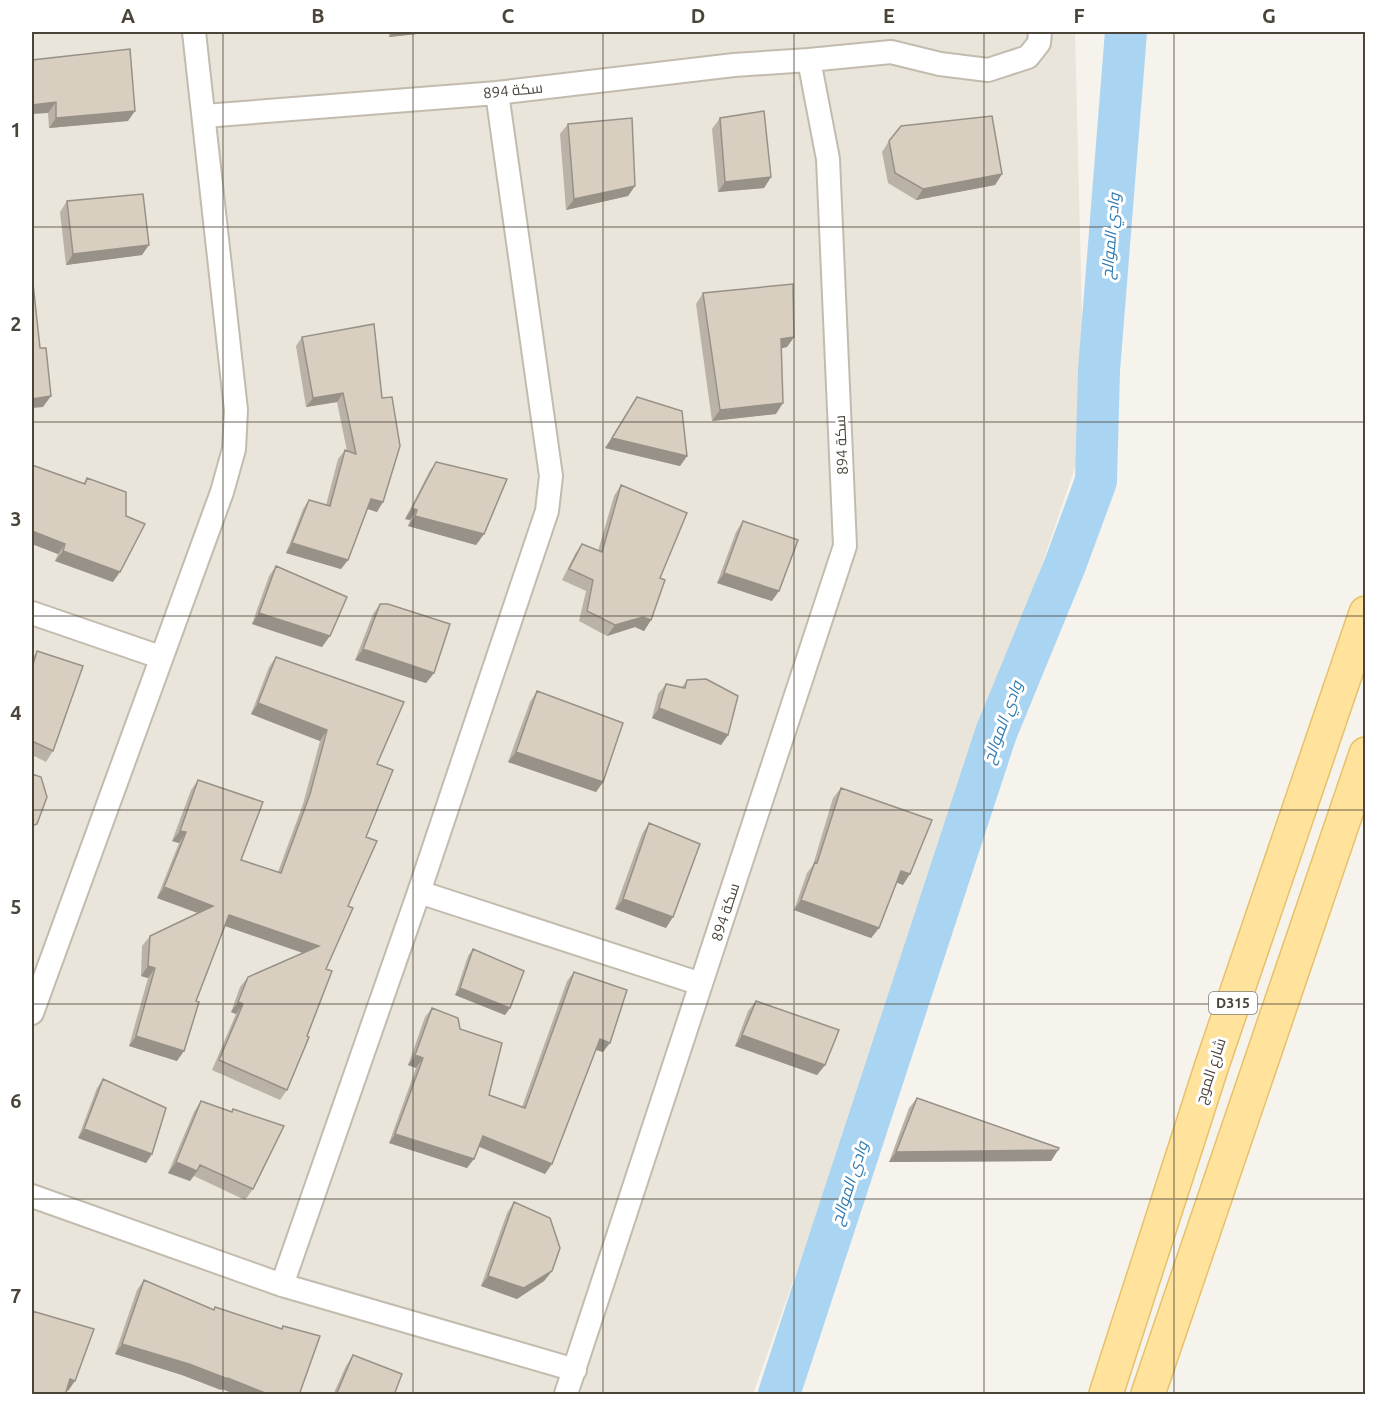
<svg xmlns="http://www.w3.org/2000/svg" width="1397" height="1426" font-family="Ubuntu,Cairo,sans-serif">
<rect width="100%" height="100%" fill="#f6f3ec"/>
<!-- residential -->
<path fill="#eae5da" d="M 32,32 L 1075,32 L 1082,314 L 1078,459 L 869,1068 L 753,1394 L 32,1394 Z"/>
<g fill="none" stroke-linecap="round" stroke-linejoin="round">
<!-- river -->
<path stroke="#a9d4f2" stroke-width="42" d="M 779,1394 L 996,733 L 1065,565 L 1096,481 L 1099,370 L 1126,32"/>
<defs>
<path id="street" d="M 809,60 L 891,52 L 940,64 L 988,70 L 1028,57 L 1039,43 L 1040,32
M 204,116 L 497,93 L 734,65 L 809,60 L 828,159 L 845,546 L 566,1394
M 32,613 L 160,657
M 419,892 L 701,984
M 32,1013 L 222,492 L 234,449 L 236,410 L 194,32
M 32,1196 L 282,1285 L 575,1370
M 282,1285 L 419,892 L 547,511 L 551,476 L 497,93"/>
<path id="primary" d="M 1106,1394 L 1212,1065 L 1366,613
M 1148,1394 L 1366,754"/>
</defs>
<!-- street casing -->
<use href="#street" stroke="#c2bbae" stroke-width="26"/>
<!-- primary casing -->
<use href="#primary" stroke="#e6c16a" stroke-width="36"/>
<!-- street -->
<use href="#street" stroke="#fff" stroke-width="22"/>
<!-- primary -->
<use href="#primary" stroke="#ffe39c" stroke-width="33"/>
</g>
<!-- wall -->
<path fill="#bab2a6" d="M 389,32 L 436,32 L 389,37 Z
M 32,60 L 128,121 L 49,128 L 48,113 Z
M 720,118 L 771,177 L 764,188 L 718,192 L 712,129 Z
M 568,124 L 635,186 L 628,196 L 566,210 L 560,134 Z
M 889,141 L 1002,174 L 995,185 L 916,200 L 888,183 L 882,152 Z
M 67,201 L 142,255 L 66,265 L 60,212 Z
M 703,293 L 794,337 L 787,347 L 781,348 L 776,414 L 712,421 L 696,304 Z
M 374,324 L 377,512 L 367,509 L 348,560 L 341,569 L 286,553 L 303,509 L 309,500 L 326,505 L 338,459 L 345,450 L 347,451 L 337,402 L 306,407 L 296,346 L 302,337 Z
M 637,397 L 687,456 L 680,466 L 605,448 Z
M 436,462 L 484,534 L 476,545 L 408,526 L 410,520 L 405,519 L 429,472 Z
M 32,465 L 83,484 L 87,478 L 113,582 L 55,561 L 58,554 L 32,544 Z
M 621,485 L 660,578 L 651,620 L 644,631 L 635,627 L 607,636 L 579,621 L 586,591 L 562,580 L 575,554 L 582,544 L 598,551 L 614,496 Z
M 743,521 L 772,601 L 717,583 L 736,532 Z
M 276,566 L 322,647 L 252,624 L 269,576 Z
M 380,604 L 434,673 L 426,683 L 355,660 L 373,614 Z
M 37,651 L 53,751 L 46,762 L 32,755 L 32,659 Z
M 276,657 L 377,764 L 366,837 L 348,906 L 326,969 L 287,1090 L 280,1100 L 212,1070 L 236,1014 L 231,1012 L 240,987 L 248,977 L 303,953 L 225,926 L 196,1001 L 177,1061 L 129,1046 L 148,978 L 141,976 L 142,946 L 150,936 L 198,913 L 157,898 L 179,843 L 172,841 L 191,790 L 198,780 L 241,860 L 278,872 L 303,804 L 320,741 L 251,714 L 269,667 Z
M 687,680 L 728,735 L 721,745 L 652,718 L 658,694 L 666,684 L 682,687 Z
M 537,691 L 603,782 L 596,792 L 508,762 L 530,702 Z
M 841,788 L 903,885 L 896,882 L 879,928 L 871,938 L 794,910 L 807,873 L 813,865 L 833,798 Z
M 649,823 L 666,928 L 615,909 L 642,834 Z
M 473,949 L 510,1008 L 505,1015 L 455,995 L 468,956 Z
M 574,972 L 603,1052 L 596,1050 L 545,1174 L 479,1147 L 467,1168 L 389,1143 L 416,1068 L 408,1065 L 425,1017 L 432,1008 L 460,1029 L 489,1095 L 522,1107 L 567,981 Z
M 756,1001 L 825,1065 L 817,1075 L 735,1046 L 748,1011 Z
M 103,1079 L 152,1154 L 146,1163 L 78,1138 L 97,1088 Z
M 917,1098 L 1058,1150 L 1051,1161 L 889,1162 L 909,1108 Z
M 201,1101 L 231,1112 L 233,1109 L 253,1189 L 245,1200 L 194,1176 L 190,1181 L 168,1173 L 194,1112 Z
M 514,1202 L 552,1271 L 544,1281 L 517,1299 L 481,1286 L 507,1213 Z
M 144,1280 L 213,1310 L 215,1307 L 281,1329 L 283,1326 L 299,1395 L 237,1395 L 222,1389 L 221,1390 L 182,1375 L 115,1354 L 137,1290 Z
M 353,1355 L 394,1395 L 333,1395 L 346,1366 Z"/>
<!-- shaded-wall -->
<path fill="#979187" d="M 393,32 L 436,32 L 389,37 Z
M 56,102 L 48,113 L 32,114 L 32,105 Z
M 135,111 L 128,121 L 49,128 L 56,118 Z
M 1002,174 L 995,185 L 916,200 L 923,189 Z
M 771,177 L 764,188 L 718,192 L 725,182 Z
M 635,186 L 628,196 L 566,210 L 574,199 Z
M 149,245 L 142,255 L 66,265 L 73,254 Z
M 794,337 L 787,347 L 774,350 L 781,339 Z
M 343,393 L 337,402 L 306,407 L 313,398 Z
M 51,396 L 43,407 L 32,408 L 32,399 Z
M 783,403 L 776,414 L 712,421 L 720,410 Z
M 612,438 L 687,456 L 680,466 L 605,448 Z
M 371,499 L 383,502 L 377,512 L 365,508 Z
M 412,508 L 417,510 L 410,520 L 405,519 Z
M 415,516 L 484,534 L 476,545 L 408,526 Z
M 32,531 L 65,544 L 58,554 L 32,544 Z
M 292,543 L 348,560 L 341,569 L 286,553 Z
M 63,551 L 120,572 L 113,582 L 55,561 Z
M 724,573 L 779,591 L 772,601 L 717,583 Z
M 259,613 L 330,636 L 322,647 L 252,624 Z
M 643,617 L 651,620 L 644,631 L 635,627 L 607,636 L 615,625 Z
M 363,649 L 434,673 L 426,683 L 355,660 Z
M 258,703 L 327,730 L 320,741 L 251,714 Z
M 659,708 L 728,735 L 721,745 L 652,718 Z
M 516,752 L 603,782 L 596,792 L 508,762 Z
M 180,831 L 186,832 L 179,843 L 172,841 Z
M 901,871 L 910,874 L 903,885 L 893,881 Z
M 164,887 L 213,906 L 206,916 L 157,898 Z
M 623,899 L 673,917 L 666,928 L 615,909 Z
M 801,900 L 879,928 L 871,938 L 794,910 Z
M 229,915 L 319,946 L 312,956 L 222,925 Z
M 148,966 L 155,968 L 148,978 L 141,976 Z
M 460,988 L 510,1008 L 505,1015 L 455,995 Z
M 238,1002 L 243,1004 L 236,1014 L 231,1012 Z
M 742,1035 L 825,1065 L 817,1075 L 735,1046 Z
M 136,1036 L 184,1051 L 177,1061 L 129,1046 Z
M 600,1039 L 610,1043 L 603,1052 L 593,1049 Z
M 415,1055 L 423,1058 L 416,1068 L 408,1065 Z
M 84,1129 L 152,1154 L 146,1163 L 78,1138 Z
M 395,1134 L 474,1159 L 467,1168 L 389,1143 Z
M 483,1136 L 552,1164 L 545,1174 L 476,1145 Z
M 1058,1150 L 1051,1161 L 889,1162 L 896,1152 Z
M 176,1162 L 197,1171 L 190,1181 L 168,1173 Z
M 552,1271 L 544,1281 L 517,1299 L 481,1286 L 488,1276 Z
M 122,1344 L 189,1364 L 228,1378 L 270,1395 L 237,1395 L 222,1389 L 221,1390 L 182,1375 L 115,1354 Z
M 70,1379 L 75,1381 L 68,1391 L 63,1390 Z"/>
<!-- building -->
<path fill="#d8cfc1" stroke="#979187" stroke-width="1.5" d="M 130,49 L 135,111 L 56,118 L 56,102 L 32,105 L 32,60 Z
M 764,111 L 771,177 L 725,182 L 720,118 Z
M 992,116 L 1002,174 L 923,189 L 895,173 L 889,141 L 901,126 Z
M 632,118 L 635,186 L 574,199 L 568,124 Z
M 143,194 L 149,245 L 73,254 L 67,201 Z
M 32,274 L 40,348 L 46,348 L 51,396 L 32,399 Z
M 793,284 L 794,337 L 781,339 L 783,403 L 720,410 L 703,293 Z
M 374,324 L 382,398 L 392,397 L 400,446 L 383,502 L 371,499 L 348,560 L 292,543 L 309,500 L 330,506 L 345,450 L 356,454 L 343,393 L 313,398 L 302,337 Z
M 637,397 L 682,411 L 687,456 L 612,438 Z
M 436,462 L 507,479 L 484,534 L 415,516 L 417,510 L 412,508 Z
M 32,465 L 85,484 L 87,478 L 126,492 L 126,516 L 145,524 L 120,572 L 63,551 L 65,544 L 32,531 Z
M 621,485 L 687,513 L 660,578 L 665,580 L 651,620 L 643,617 L 615,625 L 587,611 L 593,580 L 569,569 L 582,544 L 602,552 Z
M 743,521 L 798,540 L 779,591 L 724,573 Z
M 276,566 L 347,597 L 330,636 L 259,613 Z
M 380,604 L 388,604 L 450,624 L 434,673 L 363,649 Z
M 37,651 L 83,666 L 53,751 L 32,741 L 32,668 Z
M 276,657 L 404,702 L 377,764 L 393,770 L 366,837 L 377,841 L 348,906 L 353,908 L 326,969 L 332,971 L 307,1036 L 309,1037 L 287,1090 L 219,1060 L 243,1004 L 238,1002 L 248,977 L 319,946 L 229,915 L 196,1001 L 199,1002 L 184,1051 L 136,1036 L 155,968 L 148,966 L 150,936 L 213,906 L 164,887 L 186,832 L 180,831 L 198,780 L 263,802 L 241,860 L 281,873 L 310,794 L 327,730 L 258,703 Z
M 706,679 L 738,696 L 728,735 L 659,708 L 666,684 L 685,688 L 687,680 Z
M 537,691 L 623,723 L 603,782 L 516,752 Z
M 32,774 L 41,777 L 47,797 L 37,824 L 32,826 Z
M 841,788 L 932,820 L 910,874 L 901,871 L 879,928 L 801,900 L 815,862 L 817,863 Z
M 649,823 L 700,844 L 673,917 L 623,899 Z
M 473,949 L 524,971 L 510,1008 L 460,988 Z
M 574,972 L 627,990 L 610,1043 L 600,1039 L 552,1164 L 483,1136 L 474,1159 L 395,1134 L 423,1058 L 415,1055 L 432,1008 L 458,1018 L 460,1029 L 502,1043 L 489,1095 L 525,1108 Z
M 756,1001 L 839,1030 L 825,1065 L 742,1035 Z
M 103,1079 L 166,1108 L 152,1154 L 84,1129 Z
M 917,1098 L 1059,1148 L 1058,1150 L 896,1152 Z
M 201,1101 L 232,1112 L 233,1109 L 284,1126 L 253,1189 L 200,1165 L 197,1171 L 176,1162 Z
M 514,1202 L 550,1218 L 560,1248 L 552,1271 L 524,1288 L 488,1276 Z
M 144,1280 L 214,1310 L 215,1307 L 282,1329 L 283,1326 L 320,1336 L 299,1395 L 270,1395 L 228,1378 L 228,1379 L 189,1364 L 122,1344 Z
M 32,1311 L 94,1329 L 75,1381 L 70,1379 L 65,1395 L 32,1395 Z
M 353,1355 L 402,1374 L 394,1395 L 336,1395 Z"/>
<!-- grid -->
<path fill="none" stroke="#4b4439" stroke-width="1.5" stroke-opacity="0.55" d="M 223,32 L 223,1394M 413,32 L 413,1394M 603,32 L 603,1394M 794,32 L 794,1394M 984,32 L 984,1394M 1174,32 L 1174,1394M 32,227 L 1366,227M 32,422 L 1366,422M 32,616 L 1366,616M 32,810 L 1366,810M 32,1004 L 1366,1004M 32,1199 L 1366,1199"/>
<g text-anchor="middle" dominant-baseline="central" stroke-width="6" stroke-linejoin="round" paint-order="stroke">
<!-- shield labels -->
<rect fill="#fff" stroke="#817c74" stroke-width="1.5" x="1209" y="992" width="48" height="22" rx="4.5"/>
<g font-size="14" font-weight="bold" fill="#4b4439">
<text x="1233" y="1003">D315</text>
</g>
<!-- street labels -->
<g font-size="15" fill="#4b4439" stroke="#fff">
<text transform="translate(513 90) rotate(-6)">سكة 894</text>
<text transform="translate(841 445) rotate(-93)">سكة 894</text>
<text transform="translate(725 912) rotate(-72)">سكة 894</text>
<text transform="translate(1210 1071) rotate(-72)">شارع الموج</text>
</g>
<!-- water labels -->
<g font-size="16" font-style="italic" fill="#2e7ab2" stroke="#fff">
<text transform="translate(1110 236) rotate(-85)">وادي الموالح</text>
<text transform="translate(1002 722) rotate(-70)">وادي الموالح</text>
<text transform="translate(849 1183) rotate(-72)">وادي الموالح</text>
</g>
</g>
<!-- border -->
<rect width="1397" height="1426" fill="none" stroke="#ffffff" stroke-width="66"/>
<rect x="33" y="33" width="1331" height="1360" fill="none" stroke="#4b4439" stroke-width="2"/>
<g font-size="20" text-anchor="middle" font-weight="bold" fill="#4b4439">
<text x="128" y="23">A</text>
<text x="318" y="23">B</text>
<text x="508" y="23">C</text>
<text x="698" y="23">D</text>
<text x="889" y="23">E</text>
<text x="1079" y="23">F</text>
<text x="1269" y="23">G</text>
<text x="16" y="137">1</text>
<text x="16" y="331">2</text>
<text x="16" y="526">3</text>
<text x="16" y="720">4</text>
<text x="16" y="914">5</text>
<text x="16" y="1108">6</text>
<text x="16" y="1303">7</text>
</g>
</svg>
